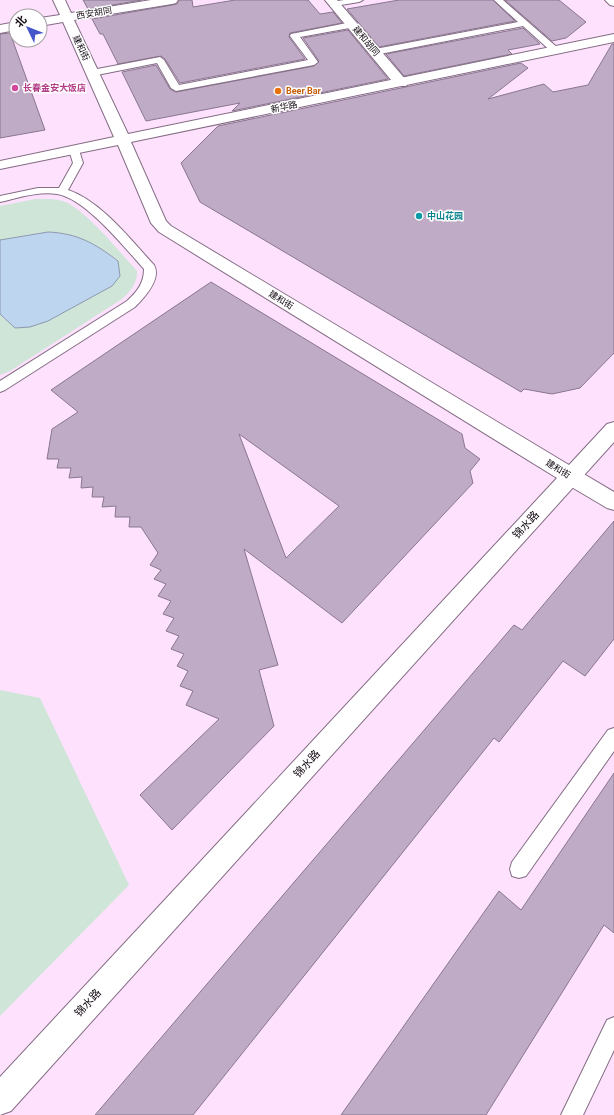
<svg xmlns="http://www.w3.org/2000/svg" width="614" height="1115" font-family="Roboto,'Noto Sans SC',sans-serif">
<rect width="100%" height="100%" fill="#fee2fd"/>
<!-- green -->
<path fill="#cee5d8" d="M 35,199 C 45,199 56,198 66,202 C 88,213 119,251 137,271 C 138,282 130,292 122,299 L 10,371 L 0,375 L 0,314 L 4,319 L 30,327 L 48,321 L 112,286 L 120,276 L 118,260 C 98,246 75,231 49,232 C 32,233 16,238 0,240 L 0,206 Z
M 0,690 L 40,698 L 129,885 L 0,1016 Z"/>
<!-- water -->
<path fill="#bdd5ee" stroke="#8b99ad" d="M 48,232 C 77,233 96,244 118,261 L 120,276 L 112,286 L 48,321 L 30,327 L 15,328 L 0,314 L 0,240 Z"/>
<!-- building -->
<path fill="#bfabc6" stroke="#897690" fill-rule="evenodd" d="M 83,0 L 142,0 L 88,9 Z
M 179,0 L 192,0 L 193,7 L 235,0 L 308,0 L 320,14 L 333,12 L 342,23 L 290,33 L 289,37 L 305,59 L 180,83 L 165,59 L 161,56 L 118,64 L 103,34 L 100,34 L 92,19 L 172,5 L 177,4 Z
M 399,0 L 493,0 L 515,21 L 379,47 L 347,9 Z
M 505,0 L 559,0 L 586,22 L 566,38 L 552,41 Z
M 523,28 L 540,44 L 508,50 L 512,54 L 404,76 L 386,54 Z
M 348,30 L 388,79 L 232,111 L 240,103 L 146,121 L 122,72 L 156,65 L 170,89 L 176,92 L 314,66 L 319,61 L 303,38 Z
M 10,33 L 45,130 L 0,138 L 0,34 Z
M 612,44 L 614,44 L 614,353 L 580,388 L 552,394 L 524,389 L 521,392 L 200,202 L 181,163 L 218,126 L 521,63 L 528,68 L 488,99 L 544,84 L 553,92 L 588,85 Z
M 211,282 L 462,434 L 465,448 L 480,459 L 470,471 L 473,483 L 342,623 L 244,549 L 278,665 L 259,670 L 274,726 L 172,830 L 140,795 L 219,719 L 186,705 L 193,691 L 180,686 L 188,671 L 177,666 L 184,654 L 171,649 L 179,636 L 166,631 L 174,618 L 163,614 L 171,601 L 158,596 L 166,584 L 154,579 L 161,570 L 150,565 L 158,553 L 141,527 L 129,527 L 130,517 L 115,517 L 116,506 L 102,507 L 104,497 L 92,497 L 93,487 L 81,488 L 82,477 L 69,478 L 71,468 L 57,468 L 59,459 L 47,459 L 52,429 L 78,412 L 51,390 ZM 239,434 L 339,506 L 286,558 Z
M 614,521 L 614,639 L 585,676 L 563,661 L 499,742 L 494,738 L 193,1115 L 95,1115 L 514,625 L 522,630 Z
M 614,773 L 614,933 L 604,925 L 486,1115 L 341,1115 L 499,891 L 521,910 Z"/>
<g fill="none" stroke-linecap="round" stroke-linejoin="round">
<defs>
<path id="service" d="M 344,0 L 363,0 L 359,2 L 335,6 L 331,4 L 332,2 Z
M 494,0 L 503,0 L 559,49 L 560,51 L 559,53 L 553,53 L 523,26 L 375,55 L 371,52 L 375,49 L 518,22 Z
M 352,22 L 355,23 L 356,25 L 355,27 L 300,37 L 318,62 L 314,65 L 176,91 L 171,88 L 157,63 L 92,76 L 88,73 L 92,70 L 160,57 L 164,60 L 179,85 L 308,60 L 290,36 L 291,34 Z
M 74,147 L 79,150 L 83,163 L 68,190 C 101,201 131,240 154,265 C 162,279 144,298 135,307 L 5,390 L 0,392 L 0,381 L 127,301 C 137,292 144,283 144,269 C 125,248 85,198 57,194 C 38,191 18,198 0,202 L 0,196 L 38,188 L 59,188 L 73,163 L 69,150 Z
M 614,728 L 614,751 L 526,876 L 519,878 L 512,876 L 510,869 L 512,862 L 608,730 Z
M 614,1017 L 614,1050 L 583,1115 L 561,1115 L 607,1020 Z"/>
<path id="minor" d="M 325,0 L 337,0 L 406,80 L 408,83 L 406,86 L 396,86 Z
M 570,468 L 577,470 L 614,492 L 614,510 L 607,508 L 563,482 L 560,476 L 563,470 Z"/>
<path id="tertiary" d="M 53,0 L 65,0 L 71,13 L 151,0 L 178,0 L 176,3 L 172,4 L 74,20 L 128,134 L 614,34 L 614,42 L 131,142 L 166,221 L 171,226 L 569,465 L 607,424 L 614,422 L 614,442 L 11,1111 L 0,1115 L 0,1077 L 557,478 L 159,232 L 151,223 L 118,145 L 0,169 L 0,161 L 114,137 L 63,22 L 40,26 L 40,18 L 60,15 Z
M 16,22 L 16,30 L 0,33 L 0,25 Z"/>
<path id="secondary" d="M 605,0 L 614,0 L 614,6 L 610,5 Z"/>
</defs>
<!-- service casing -->
<use href="#service" stroke="#846c84" stroke-width="2"/>
<!-- minor casing -->
<use href="#minor" stroke="#846c84" stroke-width="2"/>
<!-- tertiary casing -->
<use href="#tertiary" stroke="#846c84" stroke-width="2"/>
<!-- secondary casing -->
<use href="#secondary" stroke="#846c84" stroke-width="2"/>
<!-- service -->
<use href="#service" fill="#fff" fill-rule="evenodd"/>
<!-- minor -->
<use href="#minor" fill="#fff" fill-rule="evenodd"/>
<!-- tertiary -->
<use href="#tertiary" fill="#fff" fill-rule="evenodd"/>
<!-- secondary -->
<use href="#secondary" fill="#fff" fill-rule="evenodd"/>
</g>
<!-- markers -->
<circle fill="#d1479c" stroke="#fff" stroke-width="1.5" cx="15" cy="88" r="4"/>
<circle fill="#e8710a" stroke="#fff" stroke-width="1.5" cx="278" cy="91" r="4"/>
<circle fill="#0f9aa8" stroke="#fff" stroke-width="1.5" cx="419" cy="216" r="4"/>
<g text-anchor="middle" dominant-baseline="central" stroke-width="3" stroke-linejoin="round" paint-order="stroke">
<!-- far-street labels -->
<g font-size="9" fill="#160d16" stroke="#fff">
<text transform="translate(94 13) rotate(-10)">西安胡同</text>
<text transform="translate(366 41) rotate(50)">建和胡同</text>
<text transform="translate(81 48) rotate(65)">建和街</text>
<text transform="translate(284 107) rotate(-12)">新华路</text>
<text transform="translate(281 300) rotate(31)">建和街</text>
<text transform="translate(558 469) rotate(31)">建和街</text>
</g>
<!-- far-hotel labels -->
<g font-size="9" font-weight="bold" fill="#b23c85" stroke="#fff" text-anchor="start">
<text x="23" y="88">长春金安大饭店</text>
</g>
<!-- far-food labels -->
<g font-size="9" font-weight="bold" fill="#c56008" stroke="#fff" text-anchor="start">
<text x="286" y="91">Beer Bar</text>
</g>
<!-- far-culture labels -->
<g font-size="9" font-weight="bold" fill="#0d838f" stroke="#fff" text-anchor="start">
<text x="427" y="216">中山花园</text>
</g>
<!-- street labels -->
<g font-size="11" fill="#160d16" stroke="#fff">
<text transform="translate(526 525) rotate(-48)">锦水路</text>
<text transform="translate(307 764) rotate(-48)">锦水路</text>
<text transform="translate(88 1003) rotate(-48)">锦水路</text>
</g>
</g>
<!-- north arrow -->
<g transform="translate(28 28) rotate(313)"><circle r="19" fill="#ffffff" stroke="#a29ea2"/>
<path d="M0-3L7 15L0 10L-7 15Z" fill="#4457cb"/>
<text y="-6" font-size="11" font-weight="bold" text-anchor="middle" fill="#160d16">北</text>
</g>
</svg>
